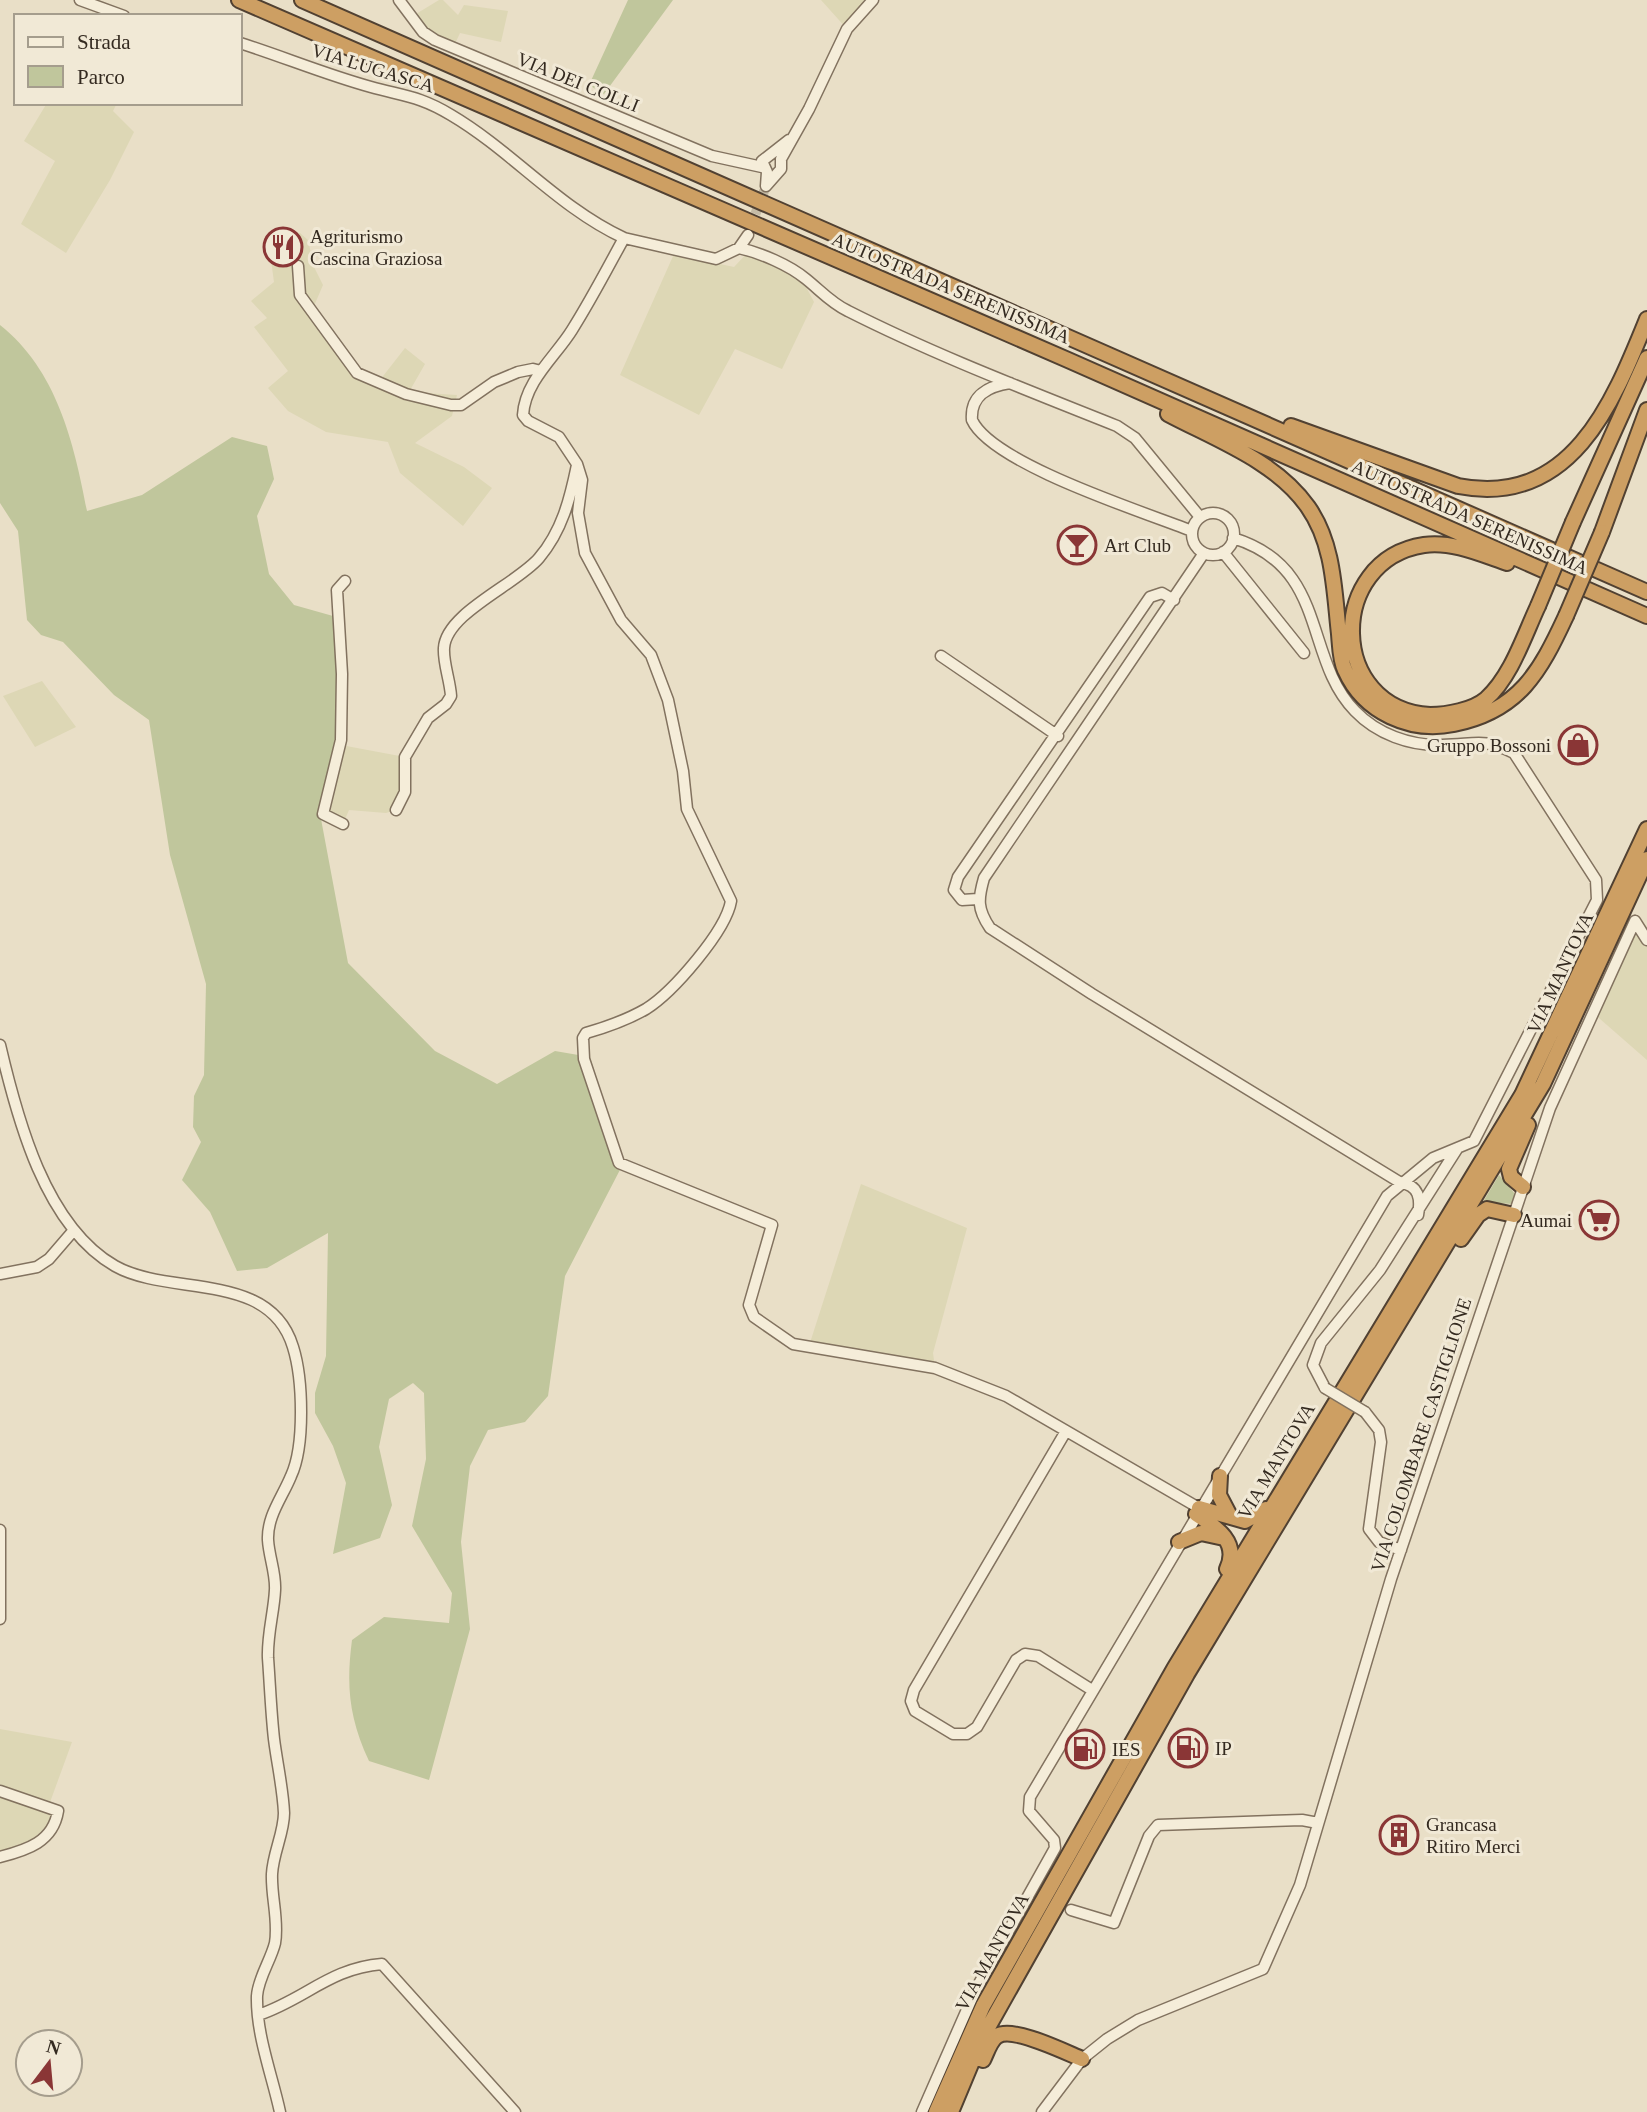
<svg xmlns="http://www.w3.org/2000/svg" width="1647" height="2112" font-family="Georgia,serif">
<rect width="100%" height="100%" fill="#e9dfc7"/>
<!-- farmland -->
<path fill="#ddd7b5" d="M 439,0 L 443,0 L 458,15 L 464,5 L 508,11 L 501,42 L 460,33 L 453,48 L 411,17 Z
M 821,0 L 873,0 L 847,29 Z
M 47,103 L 117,103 L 113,111 L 134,132 L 110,180 L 66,253 L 21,224 L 55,161 L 24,141 Z
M 300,233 L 308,240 L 314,267 L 323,285 L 314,306 L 360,372 L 380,380 L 405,348 L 425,364 L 409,392 L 457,395 L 452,416 L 415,443 L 464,467 L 492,488 L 463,526 L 400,473 L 388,442 L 326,432 L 288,411 L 268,388 L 288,371 L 254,327 L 267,318 L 251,301 L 274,282 L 268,238 Z
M 749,251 L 804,283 L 814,302 L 782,369 L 735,349 L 699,415 L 620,375 L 674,254 L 734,267 Z
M 42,681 L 76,727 L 35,747 L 3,696 Z
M 341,745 L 405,757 L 405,792 L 396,810 L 386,813 L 349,810 L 343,824 L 324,813 Z
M 1635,921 L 1647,940 L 1647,1060 L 1592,1012 Z
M 861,1184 L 967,1228 L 933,1353 L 935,1368 L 808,1349 Z
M 0,1729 L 72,1742 L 49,1805 L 58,1811 L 44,1839 L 0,1857 Z"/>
<!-- green -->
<path fill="#c0c69c" d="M 628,0 L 673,0 L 604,94 L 589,85 Z
M 0,325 C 57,370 74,443 87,511 L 142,495 L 232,437 L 267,446 L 274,479 L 257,516 L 269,574 L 294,605 L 333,616 L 339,648 L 341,734 L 321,819 L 348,963 L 435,1051 L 497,1084 L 555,1051 L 590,1057 L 623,1164 L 565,1276 L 548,1396 L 525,1422 L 488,1430 L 470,1466 L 461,1542 L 470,1629 L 429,1780 L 369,1761 C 349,1718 346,1686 352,1640 L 384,1617 L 449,1623 L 452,1593 L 412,1526 L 426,1459 L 424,1393 L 413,1383 L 389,1399 L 379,1447 L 392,1505 L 380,1538 L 333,1554 L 346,1483 L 333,1446 L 315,1413 L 315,1393 L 326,1356 L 328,1233 L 267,1268 L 237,1271 L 210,1212 L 182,1180 L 201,1142 L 193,1127 L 194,1096 L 204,1075 L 206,984 L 170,855 L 149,720 L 114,695 L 63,642 L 41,635 L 27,620 L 18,531 L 0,503 Z
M 1499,1175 L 1515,1194 L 1513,1204 L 1483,1202 Z"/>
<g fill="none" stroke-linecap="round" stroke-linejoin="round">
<!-- minor-tunnel -->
<path stroke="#c5bba6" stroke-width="10" stroke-dasharray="10 5" stroke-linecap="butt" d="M 750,228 L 766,186"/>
<defs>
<path id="minor" d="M 80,0 L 124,16
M 399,0 L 423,32 L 435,40 L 712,156 L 762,167
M 240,43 C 284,57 327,75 371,87 C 403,96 420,96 451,115 C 512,151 559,208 624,238
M 766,186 L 781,169 L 781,159 L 809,109 L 847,29 L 873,0
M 766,186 L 767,172 L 762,161 L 789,140
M 748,235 L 739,248 L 716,259 L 624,238 C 607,269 591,300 572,330 C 556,356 525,381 523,415 L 528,421 L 559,437 L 577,464 L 582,480 L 578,513 L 585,553 L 621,620 L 651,655 L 668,700 L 683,771 L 687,809 L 731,901 C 726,931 673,992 646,1009 C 627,1020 607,1027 586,1033 L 583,1038 L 584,1059 L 619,1163 L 772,1225 L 749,1305 L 754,1317 L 793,1344 L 935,1368 L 1006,1396 L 1199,1508
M 739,248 C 761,253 789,265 806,279 C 821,291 831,303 848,311 C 935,355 1027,390 1117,426 L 1135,438 L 1200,517
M 298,266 L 300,295 L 357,373 L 406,394 L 451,405 L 461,405 L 494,382 L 518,372 L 533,369 L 541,371
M 1010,383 C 989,386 970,395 972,420 C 992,464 1144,512 1192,531
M1192 534a21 21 0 1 1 42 0a21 21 0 1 1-42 0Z
M 1223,552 L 1304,653
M 1204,553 L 984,878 C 978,899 977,909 990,928 L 1092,994 L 1401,1183 C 1419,1185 1421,1199 1418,1215
M 941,656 L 1058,736
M 396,810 L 405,792 L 405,757 L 428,718 L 446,704 L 451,696 C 450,680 443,663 444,648 C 446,613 517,584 539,558 C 562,531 570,499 577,465
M 343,824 L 323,814 L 341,740 L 342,674 L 337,590 L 345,581
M 978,899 L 962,900 L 954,890 L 958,877 L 1150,597 L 1162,593 L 1174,600
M 1635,921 L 1647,940
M 0,1045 C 17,1118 45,1226 115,1266 C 170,1297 270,1270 293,1347 C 303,1379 305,1446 291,1476 C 282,1498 267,1516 268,1540 C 269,1557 276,1573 275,1590 C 274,1612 267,1635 268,1658 C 270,1685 271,1712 274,1739 C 277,1763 283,1789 284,1813 C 284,1833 273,1853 272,1874 C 271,1897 279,1920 275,1943 C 271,1960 258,1978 257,1996 C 256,2034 272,2075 280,2112
M 0,1274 L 37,1267 L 49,1259 L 74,1230
M 1325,1388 L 1313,1365 L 1321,1343 L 1380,1270 L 1457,1149
M 1365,1412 L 1379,1430 L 1381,1442 L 1369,1529 L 1379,1542 L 1401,1550
M 1066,1431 L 914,1690 L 911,1701 L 915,1711 L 953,1734 L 967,1734 L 977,1727 L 1016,1660 L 1025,1654 L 1038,1656 L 1092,1690
M 0,1530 L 0,1619
M 0,1791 L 58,1811 C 53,1842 27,1850 0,1857
M 1071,1910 L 1114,1923 L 1149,1836 L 1158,1825 L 1302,1820 L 1318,1823
M 258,2015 C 304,2000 330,1968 382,1964 L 515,2112
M 922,2112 L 976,1989 L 1055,1848 L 1054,1840 L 1029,1811 L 1030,1797 L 1387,1196 L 1433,1158 L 1474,1141 L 1597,900 L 1596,880 L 1514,753 C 1483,737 1474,745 1442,745 C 1410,746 1377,734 1355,711 C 1303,658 1329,567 1233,538
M 1042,2112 L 1082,2059 L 1107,2039 L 1138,2020 L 1263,1969 L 1300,1885 L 1391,1579 L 1550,1108 L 1635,921"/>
<path id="highway" d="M 239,0 L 1068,360 L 1647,616
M 302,0 L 1647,592
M 1168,414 C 1215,439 1276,461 1308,507 C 1334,544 1334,590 1339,634 C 1340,645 1340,660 1345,670 C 1364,713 1411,733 1454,724 C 1519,711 1540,672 1566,616
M 1291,426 L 1458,486 C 1571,508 1613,403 1647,319
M 1573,522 L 1647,358
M 1602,532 L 1647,410
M 1507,563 C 1481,554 1452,541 1424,545 C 1326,560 1328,709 1430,715 C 1447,715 1473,710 1486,699 C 1511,677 1524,636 1538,606
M 1523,1187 L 1511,1177 L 1509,1169 L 1528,1125
M 1461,1239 L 1478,1215 L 1487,1209 L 1514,1215
M 1220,1476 L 1219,1495 L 1230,1516
M 1199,1508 L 1245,1521 L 1266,1509
M 1196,1514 C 1216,1527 1240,1542 1227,1569
M 1179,1542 L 1201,1533 L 1224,1538
M 983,2060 C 987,2052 990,2041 997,2036 C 1013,2026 1065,2052 1082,2059
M 936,2112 L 983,2006 L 1174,1669 L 1522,1095 L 1647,829
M 951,2112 L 981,2040 L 1187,1674 L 1543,1084 L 1647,859"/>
</defs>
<!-- minor casing -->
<use href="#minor" stroke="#82725f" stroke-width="13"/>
<!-- highway casing -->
<use href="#highway" stroke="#514132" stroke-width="18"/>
<!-- minor -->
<use href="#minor" stroke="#f5edd9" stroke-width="10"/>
<!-- highway -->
<use href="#highway" stroke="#cd9f63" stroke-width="14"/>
<defs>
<path id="minor-bridge" d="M 1325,1388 L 1365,1412"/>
<path id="highway-bridge" d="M 1538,606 L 1573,522
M 1566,616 L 1602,532"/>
</defs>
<!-- minor-bridge casing -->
<use href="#minor-bridge" stroke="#82725f" stroke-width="13" stroke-linecap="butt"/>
<!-- highway-bridge casing -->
<use href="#highway-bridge" stroke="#514132" stroke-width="18" stroke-linecap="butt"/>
<!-- minor-bridge -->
<use href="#minor-bridge" stroke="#f5edd9" stroke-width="10"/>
<!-- highway-bridge -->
<use href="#highway-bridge" stroke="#cd9f63" stroke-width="14"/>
</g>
<!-- icons -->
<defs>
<symbol id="restaurant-ring" viewBox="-11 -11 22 22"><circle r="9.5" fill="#f1e9d6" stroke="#8a3636" stroke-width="1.5"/><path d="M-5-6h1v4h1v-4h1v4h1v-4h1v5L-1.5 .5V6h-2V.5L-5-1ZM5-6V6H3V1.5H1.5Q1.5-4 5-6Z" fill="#8a3636"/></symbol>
<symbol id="bar-ring" viewBox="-11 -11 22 22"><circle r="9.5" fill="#f1e9d6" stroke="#8a3636" stroke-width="1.5"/><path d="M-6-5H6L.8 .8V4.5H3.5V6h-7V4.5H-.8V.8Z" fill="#8a3636"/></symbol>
<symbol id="shop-ring" viewBox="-11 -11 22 22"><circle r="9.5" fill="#f1e9d6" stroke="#8a3636" stroke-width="1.5"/><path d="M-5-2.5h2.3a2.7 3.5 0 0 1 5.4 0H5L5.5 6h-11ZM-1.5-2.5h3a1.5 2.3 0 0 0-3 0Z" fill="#8a3636"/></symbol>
<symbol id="supermarket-ring" viewBox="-11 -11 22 22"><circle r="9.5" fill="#f1e9d6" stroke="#8a3636" stroke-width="1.5"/><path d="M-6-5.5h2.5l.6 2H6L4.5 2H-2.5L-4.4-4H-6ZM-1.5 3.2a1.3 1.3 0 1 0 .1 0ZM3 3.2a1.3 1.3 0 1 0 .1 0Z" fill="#8a3636"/></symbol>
<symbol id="fuel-ring" viewBox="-11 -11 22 22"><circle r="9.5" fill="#f1e9d6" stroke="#8a3636" stroke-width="1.5"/><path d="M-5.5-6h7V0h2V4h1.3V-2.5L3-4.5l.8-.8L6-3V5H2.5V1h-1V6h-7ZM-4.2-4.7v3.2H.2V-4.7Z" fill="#8a3636"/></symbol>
<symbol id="building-ring" viewBox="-11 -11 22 22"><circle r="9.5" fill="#f1e9d6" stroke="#8a3636" stroke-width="1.5"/><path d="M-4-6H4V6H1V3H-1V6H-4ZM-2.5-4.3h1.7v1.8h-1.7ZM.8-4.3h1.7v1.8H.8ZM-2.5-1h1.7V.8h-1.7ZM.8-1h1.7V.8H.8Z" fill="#8a3636"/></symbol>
</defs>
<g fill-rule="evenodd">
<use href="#restaurant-ring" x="261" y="225" width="44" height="44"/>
<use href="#bar-ring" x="1055" y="523" width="44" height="44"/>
<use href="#shop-ring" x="1556" y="723" width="44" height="44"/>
<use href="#supermarket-ring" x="1577" y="1198" width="44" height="44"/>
<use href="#fuel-ring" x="1166" y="1726" width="44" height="44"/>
<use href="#fuel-ring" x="1063" y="1727" width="44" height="44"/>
<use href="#building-ring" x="1377" y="1813" width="44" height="44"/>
</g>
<g text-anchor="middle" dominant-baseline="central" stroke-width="6" stroke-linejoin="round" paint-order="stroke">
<!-- street labels -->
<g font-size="19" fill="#342a20" stroke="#f1e9d6">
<text transform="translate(373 68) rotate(17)">VIA LUGASCA</text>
<text transform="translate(578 82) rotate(22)">VIA DEI COLLI</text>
<text transform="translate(951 288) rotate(23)">AUTOSTRADA SERENISSIMA</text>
<text transform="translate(1470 517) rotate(24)">AUTOSTRADA SERENISSIMA</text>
<text transform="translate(1560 973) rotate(-65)">VIA MANTOVA</text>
<text transform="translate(1421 1435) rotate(-72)">VIA COLOMBARE CASTIGLIONE</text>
<text transform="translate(1276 1461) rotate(-59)">VIA MANTOVA</text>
<text transform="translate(992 1952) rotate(-61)">VIA MANTOVA</text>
</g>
<!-- poi labels -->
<g font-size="19" fill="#342a20" stroke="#f1e9d6" text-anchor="start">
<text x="310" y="236">Agriturismo<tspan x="310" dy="22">Cascina Graziosa</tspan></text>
<text x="1104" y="545">Art Club</text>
<text x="1551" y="745" text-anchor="end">Gruppo Bossoni</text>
<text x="1572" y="1220" text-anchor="end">Aumai</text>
<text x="1215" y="1748">IP</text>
<text x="1112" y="1749">IES</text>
<text x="1426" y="1824">Grancasa<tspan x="1426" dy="22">Ritiro Merci</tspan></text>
</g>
</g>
<!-- legend -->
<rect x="14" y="14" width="228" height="91" fill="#f1e9d6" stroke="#a59d8d" stroke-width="2"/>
<rect x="28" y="37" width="35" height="10" fill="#f5edd9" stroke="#a59d8d" stroke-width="2"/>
<text x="77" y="49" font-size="21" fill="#342a20">Strada</text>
<rect x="28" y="66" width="35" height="21" fill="#c0c69c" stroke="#a59d8d" stroke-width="2"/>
<text x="77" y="84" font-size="21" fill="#342a20">Parco</text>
<!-- north arrow -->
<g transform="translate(49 2063) rotate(16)"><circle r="33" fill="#f1e9d6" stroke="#a59d8d" stroke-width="2"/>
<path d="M0-5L12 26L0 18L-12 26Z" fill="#8a3636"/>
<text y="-10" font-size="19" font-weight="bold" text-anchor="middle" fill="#342a20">N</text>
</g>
</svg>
